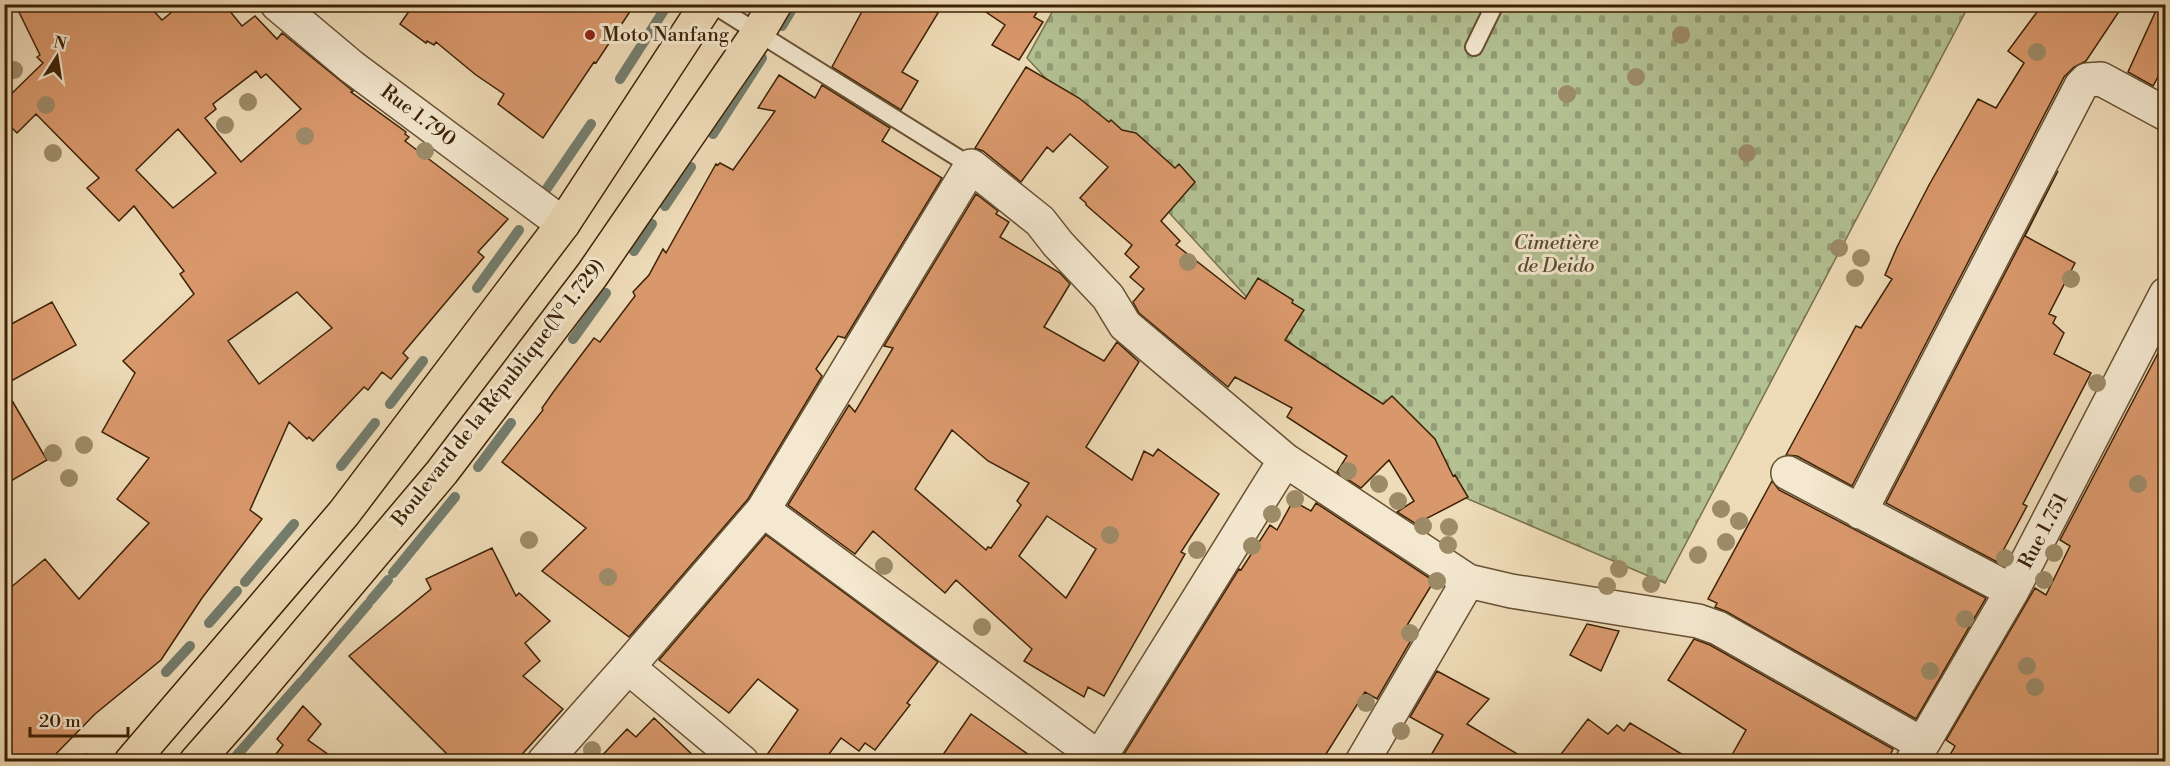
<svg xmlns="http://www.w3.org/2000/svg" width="2170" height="766" font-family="'Libre Bodoni',serif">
<defs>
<pattern id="cemetery-stones" width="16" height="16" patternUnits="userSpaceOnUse" patternTransform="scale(1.5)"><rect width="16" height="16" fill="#b3c193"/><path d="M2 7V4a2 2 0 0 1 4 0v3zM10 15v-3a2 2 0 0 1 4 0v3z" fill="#939c76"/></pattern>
</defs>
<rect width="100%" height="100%" fill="#eedbb7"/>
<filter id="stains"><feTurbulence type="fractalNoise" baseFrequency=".00333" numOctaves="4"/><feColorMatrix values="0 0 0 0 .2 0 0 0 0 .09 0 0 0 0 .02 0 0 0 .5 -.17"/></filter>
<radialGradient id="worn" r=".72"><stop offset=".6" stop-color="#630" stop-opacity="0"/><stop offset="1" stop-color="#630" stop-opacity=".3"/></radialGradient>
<!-- cemetery -->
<path fill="url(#cemetery-stones)" stroke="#78724c" stroke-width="1.5" d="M 1056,5 L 1969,5 L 1665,583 L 1433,484 L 1265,317 L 1027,58 Z"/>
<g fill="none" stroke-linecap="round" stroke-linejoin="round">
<!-- stream -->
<path stroke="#747d6d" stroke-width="10" d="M 782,26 L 795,4
M 620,79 L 668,4
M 713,134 L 762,58
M 539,200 L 591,124
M 665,206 L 691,167
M 634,251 L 652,224
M 477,288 L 519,230
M 573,339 L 606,293
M 390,404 L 423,361
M 341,466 L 375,423
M 478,467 L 511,423
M 393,573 L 455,497
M 245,582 L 294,524
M 371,600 L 388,580
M 209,623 L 237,591
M 166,672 L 190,646
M 304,679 L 368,604
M 83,762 L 86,758
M 231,762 L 301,682"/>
</g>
<!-- building -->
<path fill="#d9986c" stroke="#3c2205" stroke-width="1.5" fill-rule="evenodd" d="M 15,4 L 147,4 L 162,20 L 182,4 L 224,4 L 242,26 L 255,16 L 277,39 L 282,33 L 353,91 L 351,92 L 406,132 L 405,134 L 409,137 L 405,141 L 508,219 L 478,252 L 484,257 L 403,353 L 408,358 L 391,379 L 382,372 L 368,390 L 364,387 L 313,441 L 309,437 L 307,439 L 289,422 L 250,510 L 262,519 L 202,598 L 161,660 L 95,714 L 48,762 L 4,762 L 4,593 L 45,559 L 79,599 L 149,523 L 117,499 L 149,458 L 102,432 L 135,373 L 123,361 L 194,294 L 180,274 L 184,271 L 134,206 L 119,221 L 87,188 L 99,178 L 36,114 L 17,133 L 4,120 L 4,101 L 43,63 L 37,57 L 40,55 ZM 256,71 L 261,78 L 266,74 L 301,109 L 241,162 L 205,118 L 216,109 L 213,104 ZM 178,129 L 216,173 L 173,208 L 136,170 ZM 297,292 L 332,328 L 259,384 L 228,341 Z
M 414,4 L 635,4 L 596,63 L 594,62 L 543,138 L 498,104 L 504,94 L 476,75 L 436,42 L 434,45 L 427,41 L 426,43 L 400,24 Z
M 866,4 L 923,4 L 938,13 L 902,72 L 918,81 L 901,110 L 832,67 Z
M 974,4 L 1042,4 L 1034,17 L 1043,22 L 1019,60 L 992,45 L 1005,25 Z
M 2043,4 L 2124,4 L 2086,61 L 2074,67 L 2064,77 L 1852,486 L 1797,456 L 1786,455 L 1856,326 L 1861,328 L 1892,279 L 1885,275 L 1897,247 L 1929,185 L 1978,99 L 1996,108 L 2024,63 L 2008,51 Z
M 2159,4 L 2166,4 L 2166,62 L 2153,86 L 2128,72 Z
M 1026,67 L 1079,98 L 1109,122 L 1111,120 L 1122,130 L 1136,133 L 1175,168 L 1179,164 L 1195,182 L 1161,221 L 1180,241 L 1176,245 L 1245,299 L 1258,278 L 1293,300 L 1292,303 L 1304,310 L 1285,340 L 1383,404 L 1392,396 L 1435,439 L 1453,476 L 1455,475 L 1468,497 L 1416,524 L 1397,512 L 1414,501 L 1389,460 L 1361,488 L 1337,472 L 1347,456 L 1287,417 L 1292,408 L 1235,377 L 1228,387 L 1139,313 L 1133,302 L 1144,289 L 1130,277 L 1139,267 L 1125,254 L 1132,245 L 1086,205 L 1086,203 L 1080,198 L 1108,167 L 1070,134 L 1053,152 L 1047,147 L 1021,182 L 983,151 L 975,148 Z
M 779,75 L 815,98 L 822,85 L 890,128 L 882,141 L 942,178 L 845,338 L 838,336 L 816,369 L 822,376 L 748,499 L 629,637 L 542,571 L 586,528 L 502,462 L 543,410 L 542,408 L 554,391 L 594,338 L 600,342 L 635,296 L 633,292 L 649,275 L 663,249 L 666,253 L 716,164 L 718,165 L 720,163 L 733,170 L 775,111 L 758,108 Z
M 2058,171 L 2025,236 L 2075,263 L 2049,314 L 2056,317 L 2053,323 L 2064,333 L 2054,354 L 2091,373 L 2023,504 L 2027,506 L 1997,562 L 1886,503 Z
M 976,194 L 998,211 L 996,214 L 1009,222 L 1000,237 L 1060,273 L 1070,284 L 1044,327 L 1104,361 L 1117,342 L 1139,362 L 1086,447 L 1132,480 L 1144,451 L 1153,456 L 1158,449 L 1219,494 L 1181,552 L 1185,554 L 1104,696 L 1088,687 L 1084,697 L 1024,661 L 1032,649 L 956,580 L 945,593 L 873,531 L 855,554 L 788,505 L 849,405 L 855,412 L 893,348 L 884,346 ZM 952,430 L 988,461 L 1029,483 L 1017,501 L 1021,505 L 991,548 L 988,547 L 986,550 L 915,489 ZM 1047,516 L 1096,549 L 1066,598 L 1019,556 Z
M 52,302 L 76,345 L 4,385 L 4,328 Z
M 2166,338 L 2166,762 L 1946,762 L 1955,746 L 1946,740 L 2035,588 L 2046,595 L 2070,546 L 2060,540 Z
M 4,387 L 47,460 L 4,485 Z
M 1772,481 L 1779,490 L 1986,598 L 1916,719 L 1727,612 L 1715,607 L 1717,603 L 1708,599 Z
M 1293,501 L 1311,511 L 1316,503 L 1434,581 L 1403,632 L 1413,637 L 1377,699 L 1365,692 L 1321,762 L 1119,762 L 1239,569 L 1241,570 L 1270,525 L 1277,530 Z
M 766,535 L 938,662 L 907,703 L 910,705 L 875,750 L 865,743 L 859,751 L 841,738 L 823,762 L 762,762 L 798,710 L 758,679 L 729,713 L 659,660 Z
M 492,548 L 516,596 L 519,593 L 550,621 L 525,643 L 540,661 L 523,676 L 563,709 L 515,762 L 455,762 L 349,656 L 431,589 L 426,579 Z
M 1587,624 L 1619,631 L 1601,671 L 1570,655 Z
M 1694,639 L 1710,645 L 1893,749 L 1887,762 L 1728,762 L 1746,730 L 1668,680 Z
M 1437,671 L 1489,699 L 1467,724 L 1531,762 L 1427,762 L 1443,735 L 1410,717 Z
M 303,706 L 321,724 L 308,740 L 339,762 L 270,762 L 283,745 L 277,739 Z
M 971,714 L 1039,762 L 938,762 Z
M 654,718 L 700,762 L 596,762 L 627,729 L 636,737 Z
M 1588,719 L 1608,734 L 1617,725 L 1624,731 L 1630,723 L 1695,762 L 1555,762 Z"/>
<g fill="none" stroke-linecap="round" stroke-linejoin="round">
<defs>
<path id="lane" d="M 712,4 L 971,166
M 1474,47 L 1495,4"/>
<path id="street" d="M 277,4 L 352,67 L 563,224
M 1788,473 L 2012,591
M 763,510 L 1099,758
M 1860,512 L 2081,86 L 2087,80 L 2101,79 L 2166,114
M 628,667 L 742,762
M 544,762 L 628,667 L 763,510 L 971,166 L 1040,221 L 1058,244 L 1108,297 L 1125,325 L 1285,460 L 1468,581 L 1511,591 L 1698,621 L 1718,628 L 1922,744
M 1097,762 L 1285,460
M 1362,762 L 1468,581
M 1912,762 L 2012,591 L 2166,294"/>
<path id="primary" d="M 131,762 L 344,513 L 563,224 L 707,4
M 196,762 L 240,712 L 442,472 L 592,275 L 758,33 L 775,4"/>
</defs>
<!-- lane casing -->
<use href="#lane" stroke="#685032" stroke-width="20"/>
<!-- street casing -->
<use href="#street" stroke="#685032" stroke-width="36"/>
<!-- primary casing -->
<use href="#primary" stroke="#3c2205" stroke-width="36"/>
<!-- lane -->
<use href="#lane" stroke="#f4e8d0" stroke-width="16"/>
<!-- street -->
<use href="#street" stroke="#f4e8d0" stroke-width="33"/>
<!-- primary -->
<use href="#primary" stroke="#eedbb7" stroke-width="33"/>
</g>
<!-- trees -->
<g fill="#9d8b68">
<circle cx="1681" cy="35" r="9"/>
<circle cx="2037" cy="52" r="9"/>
<circle cx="14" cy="70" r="9"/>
<circle cx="1636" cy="77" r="9"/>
<circle cx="1567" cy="94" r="9"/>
<circle cx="248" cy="102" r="9"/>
<circle cx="46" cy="105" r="9"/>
<circle cx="225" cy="125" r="9"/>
<circle cx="305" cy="136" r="9"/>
<circle cx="425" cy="151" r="9"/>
<circle cx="53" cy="153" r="9"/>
<circle cx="1747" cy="153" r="9"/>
<circle cx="1839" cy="248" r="9"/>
<circle cx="1861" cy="258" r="9"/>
<circle cx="1188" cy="262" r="9"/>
<circle cx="1855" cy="278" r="9"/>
<circle cx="2071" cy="279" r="9"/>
<circle cx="2097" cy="383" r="9"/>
<circle cx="84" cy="445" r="9"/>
<circle cx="53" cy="453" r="9"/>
<circle cx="1348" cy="471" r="9"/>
<circle cx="69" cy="478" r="9"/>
<circle cx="1379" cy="484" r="9"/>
<circle cx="2138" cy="484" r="9"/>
<circle cx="1295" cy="499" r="9"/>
<circle cx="1398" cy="501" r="9"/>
<circle cx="1721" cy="509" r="9"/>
<circle cx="1272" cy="514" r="9"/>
<circle cx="1739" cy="521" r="9"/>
<circle cx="1423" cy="526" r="9"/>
<circle cx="1449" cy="527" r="9"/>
<circle cx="1110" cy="535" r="9"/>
<circle cx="529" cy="540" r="9"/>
<circle cx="1726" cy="542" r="9"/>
<circle cx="1448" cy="545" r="9"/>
<circle cx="1252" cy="546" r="9"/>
<circle cx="1197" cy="550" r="9"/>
<circle cx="2054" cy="553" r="9"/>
<circle cx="1698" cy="555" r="9"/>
<circle cx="2005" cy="558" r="9"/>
<circle cx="884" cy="566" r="9"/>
<circle cx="1619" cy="569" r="9"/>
<circle cx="608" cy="577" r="9"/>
<circle cx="2044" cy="580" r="9"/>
<circle cx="1437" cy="581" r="9"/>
<circle cx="1651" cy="584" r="9"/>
<circle cx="1607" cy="586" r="9"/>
<circle cx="1965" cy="619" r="9"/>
<circle cx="982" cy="627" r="9"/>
<circle cx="1410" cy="633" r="9"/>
<circle cx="2027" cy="666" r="9"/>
<circle cx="1930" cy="671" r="9"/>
<circle cx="2035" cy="687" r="9"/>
<circle cx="1366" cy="703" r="9"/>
<circle cx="1401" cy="731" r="9"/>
<circle cx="592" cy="750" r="9"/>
</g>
<!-- markers -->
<circle fill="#8f2418" stroke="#f4e8d0" stroke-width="2" cx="590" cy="35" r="6"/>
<g text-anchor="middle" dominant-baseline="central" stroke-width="6" stroke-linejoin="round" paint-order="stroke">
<!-- poi labels -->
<g font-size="20" fill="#3c2205" stroke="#f4e8d0" text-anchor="start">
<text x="602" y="35">Moto Nanfang</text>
</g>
<!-- street labels -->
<g font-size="20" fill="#3c2205" stroke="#f4e8d0">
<text transform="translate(418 116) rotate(37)">Rue 1.790</text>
<text transform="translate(499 393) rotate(-52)">Boulevard de la République(N° 1.729)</text>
<text transform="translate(2044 531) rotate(-62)">Rue 1.751</text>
</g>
<!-- park labels -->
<g font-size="20" font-style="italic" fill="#5a4a28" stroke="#f4e8d0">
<text x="1556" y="243">Cimetière<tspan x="1556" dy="23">de Deido</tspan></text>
</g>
</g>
<!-- margin -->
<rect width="2170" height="766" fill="none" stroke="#eedbb7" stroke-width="24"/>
<rect x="6" y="6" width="2158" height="754" fill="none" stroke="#3c2205" stroke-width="3"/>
<rect x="12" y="12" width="2146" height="742" fill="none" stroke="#3c2205" stroke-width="1.5"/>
<!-- north arrow -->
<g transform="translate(57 57) rotate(12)" stroke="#f4e8d0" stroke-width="4.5" paint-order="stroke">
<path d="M0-4.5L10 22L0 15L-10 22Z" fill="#3c2205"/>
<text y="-9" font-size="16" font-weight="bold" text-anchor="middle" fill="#3c2205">N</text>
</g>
<!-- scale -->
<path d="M30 727v9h98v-9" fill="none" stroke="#3c2205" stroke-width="3"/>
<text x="39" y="727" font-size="18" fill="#3c2205" stroke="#f4e8d0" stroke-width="4.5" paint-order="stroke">20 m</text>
<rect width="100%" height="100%" filter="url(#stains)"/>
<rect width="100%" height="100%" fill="url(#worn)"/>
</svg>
